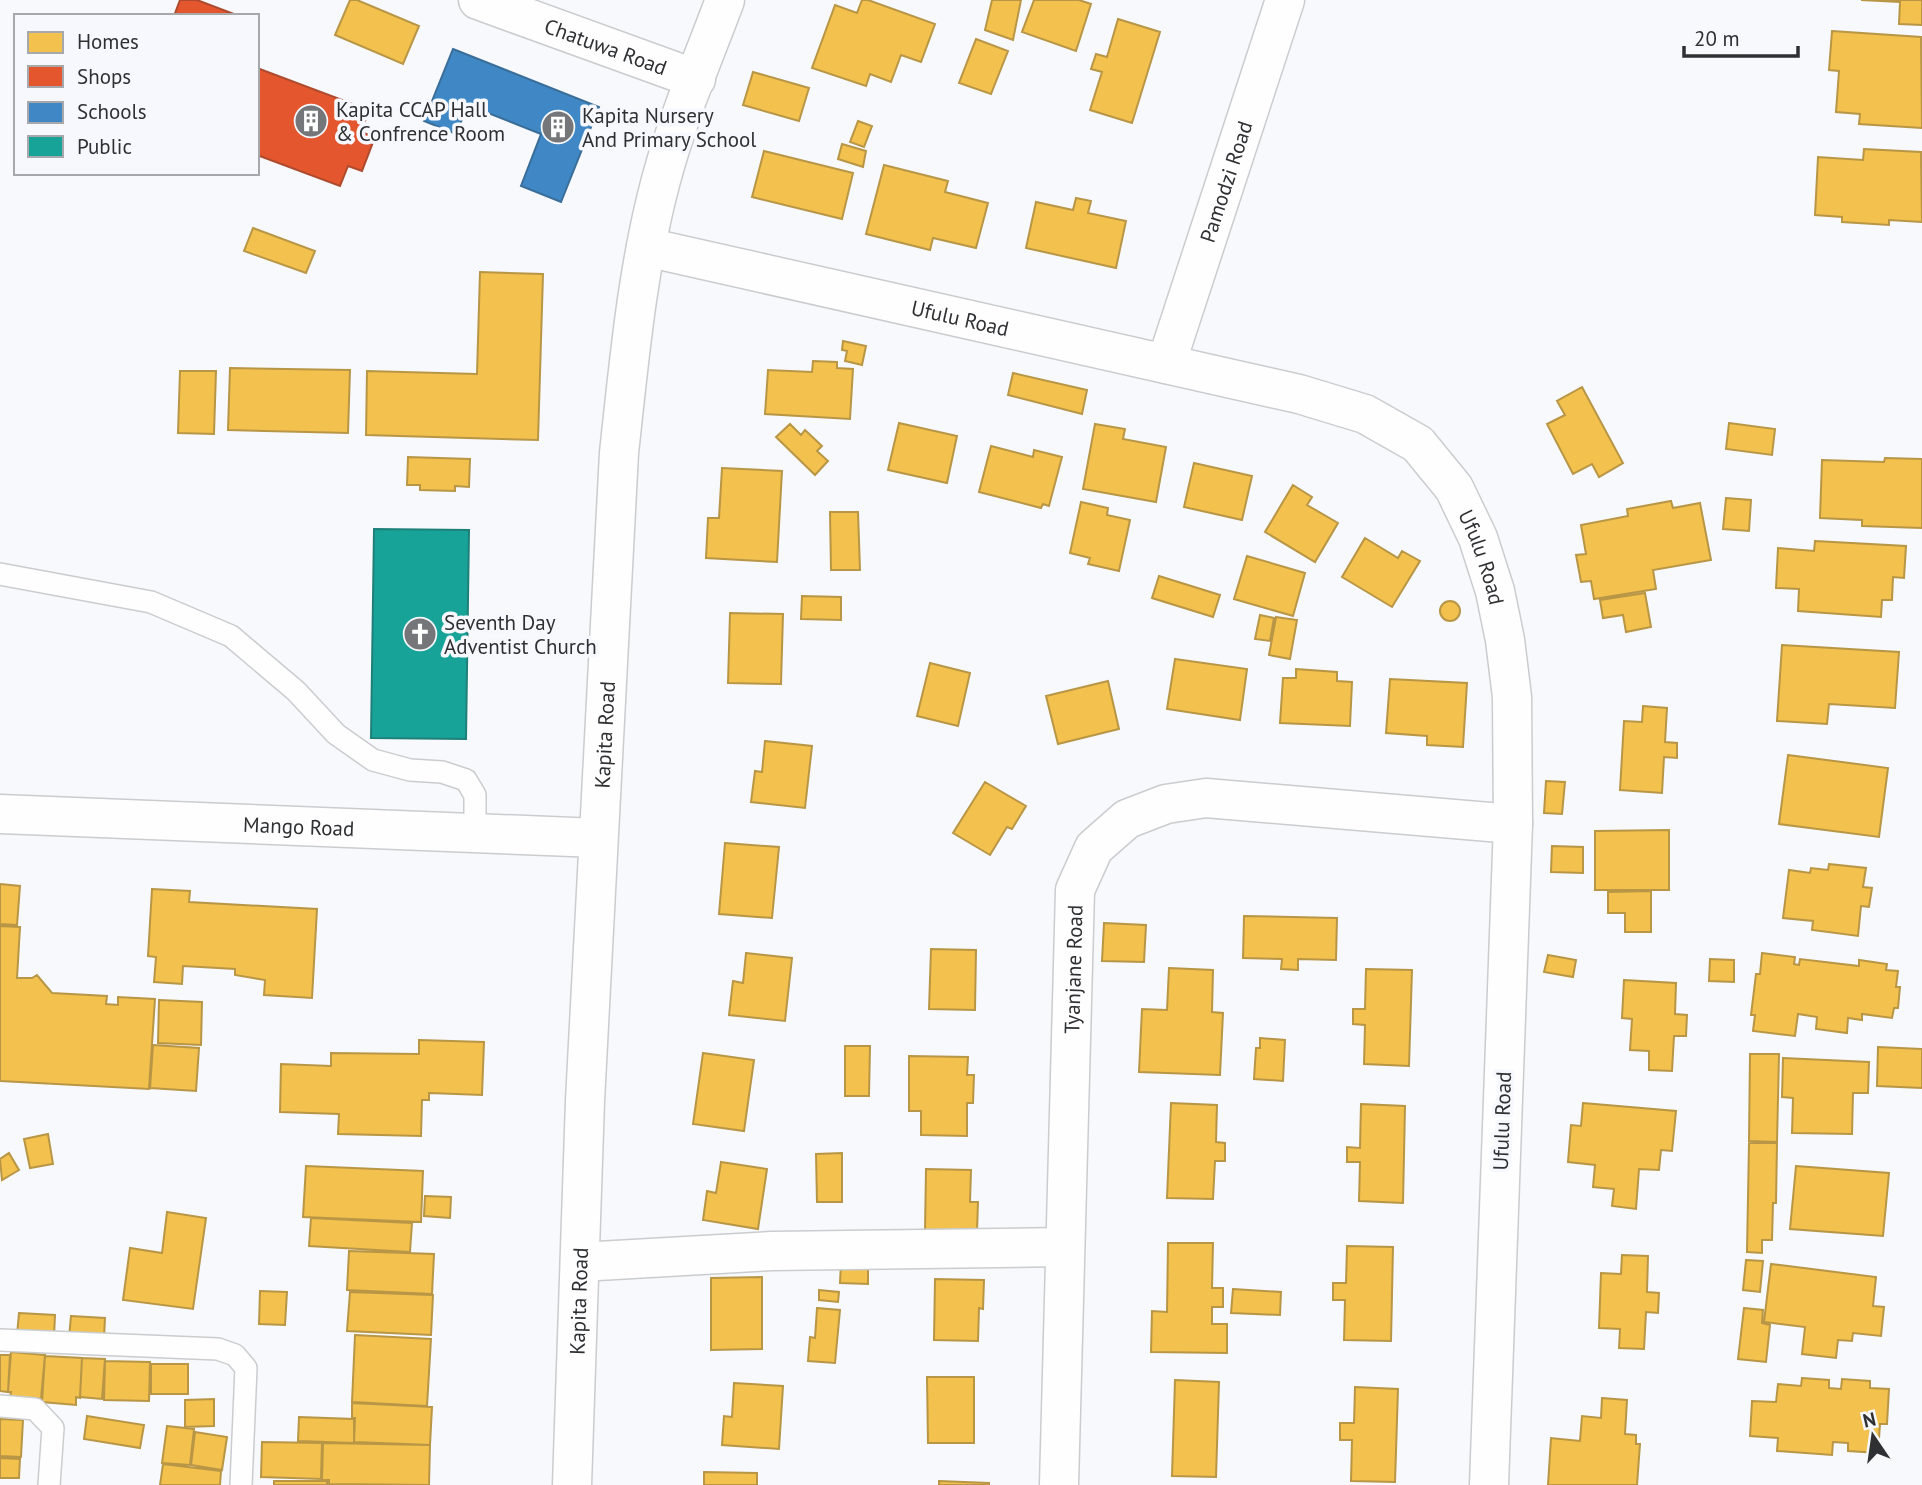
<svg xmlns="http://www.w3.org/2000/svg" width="1922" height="1485" font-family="'PT Sans',sans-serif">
<rect width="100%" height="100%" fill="#f7f9fc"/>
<!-- homes -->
<path fill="#f2c14e" stroke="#b89646" stroke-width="2" d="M 350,0 L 357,0 L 419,26 L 403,64 L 335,35 Z
M 862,0 L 868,0 L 935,24 L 921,62 L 901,55 L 891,82 L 870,74 L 866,86 L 812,68 L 835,5 L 857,13 Z
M 992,0 L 1021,0 L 1013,40 L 985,30 Z
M 1034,0 L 1079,0 L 1091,4 L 1076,51 L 1022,32 Z
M 1861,0 L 1922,0 L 1922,25 L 1899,24 L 1900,2 Z
M 1118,19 L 1160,32 L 1132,123 L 1090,110 L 1102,72 L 1091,69 L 1096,54 L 1107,57 Z
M 1832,31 L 1921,37 L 1922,128 L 1859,124 L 1860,114 L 1836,112 L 1839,71 L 1829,70 Z
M 976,39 L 1008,51 L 991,94 L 959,83 Z
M 753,72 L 809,88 L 799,121 L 743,105 Z
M 858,121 L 872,126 L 864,147 L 850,142 Z
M 842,144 L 866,151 L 863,167 L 838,159 Z
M 1864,149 L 1921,152 L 1922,222 L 1889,220 L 1889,225 L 1842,222 L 1842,217 L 1815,215 L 1818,157 L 1863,160 Z
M 764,151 L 853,173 L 842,219 L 752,197 Z
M 884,165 L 948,181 L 945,192 L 988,203 L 976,248 L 933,238 L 930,250 L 866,234 Z
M 1076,198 L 1091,201 L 1088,213 L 1126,221 L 1116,268 L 1026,248 L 1036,202 L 1073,210 Z
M 253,228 L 315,251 L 306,273 L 244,251 Z
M 480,272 L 543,274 L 538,440 L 366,435 L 367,371 L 477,374 Z
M 843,341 L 866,346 L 862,365 L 845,361 L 847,351 L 842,350 Z
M 813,361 L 837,362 L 837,368 L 853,369 L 850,419 L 765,414 L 768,370 L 812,372 Z
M 230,368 L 350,370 L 348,433 L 228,430 Z
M 180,371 L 216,371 L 214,434 L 178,433 Z
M 1013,373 L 1087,390 L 1082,414 L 1008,395 Z
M 1582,387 L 1623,463 L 1599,477 L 1592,464 L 1573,474 L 1547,424 L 1565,415 L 1557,401 Z
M 899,423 L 957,436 L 947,483 L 888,470 Z
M 1729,423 L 1775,429 L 1772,455 L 1726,449 Z
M 790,424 L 801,435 L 805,430 L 822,446 L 817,451 L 828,461 L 815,475 L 776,437 Z
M 1095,424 L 1125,429 L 1123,439 L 1166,447 L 1156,502 L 1083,489 Z
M 991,446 L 1033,457 L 1034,450 L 1062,457 L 1049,506 L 1043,504 L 1041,508 L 979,492 Z
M 408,457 L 470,459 L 469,487 L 455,486 L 455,491 L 420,490 L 420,485 L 407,485 Z
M 1885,458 L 1922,459 L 1922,528 L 1862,526 L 1862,520 L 1820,518 L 1822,460 L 1884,462 Z
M 1194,463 L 1252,476 L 1242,520 L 1184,507 Z
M 722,468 L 782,471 L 777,562 L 706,558 L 708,518 L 719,518 Z
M 1293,485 L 1312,497 L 1307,505 L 1338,523 L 1315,562 L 1265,532 Z
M 1726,498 L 1751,500 L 1749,531 L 1723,529 Z
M 1671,501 L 1673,508 L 1700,503 L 1711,560 L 1653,570 L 1656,589 L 1594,599 L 1591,581 L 1581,582 L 1576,555 L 1586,554 L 1581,525 L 1628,516 L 1627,509 Z
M 1081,502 L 1108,508 L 1107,515 L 1130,520 L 1119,571 L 1088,564 L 1090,558 L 1070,553 Z
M 830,512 L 858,512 L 860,570 L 831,570 Z
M 1365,538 L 1398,558 L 1402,551 L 1420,561 L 1392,607 L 1342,577 Z
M 1815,541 L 1906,546 L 1904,578 L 1893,577 L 1892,600 L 1882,600 L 1881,617 L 1798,611 L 1799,589 L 1776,588 L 1778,548 L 1814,551 Z
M 1247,556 L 1305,573 L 1293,616 L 1234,599 Z
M 1159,576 L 1220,595 L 1213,617 L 1152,598 Z
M 1645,593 L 1651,627 L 1626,632 L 1623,615 L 1603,618 L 1600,600 Z
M 802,596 L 841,597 L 841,620 L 801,619 Z
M1440 611a10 10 0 1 1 20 0a10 10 0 1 1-20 0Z
M 730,613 L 783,614 L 781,684 L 728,683 Z
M 1260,615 L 1274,618 L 1270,641 L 1255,639 Z
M 1276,617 L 1297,620 L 1290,659 L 1269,655 Z
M 1782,645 L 1899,652 L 1895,708 L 1829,704 L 1827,724 L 1777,721 Z
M 1175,659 L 1247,669 L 1240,720 L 1167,709 Z
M 930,663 L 970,673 L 958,726 L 917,716 Z
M 1296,669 L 1337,672 L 1337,681 L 1352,682 L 1350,726 L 1280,723 L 1283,678 L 1296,678 Z
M 1390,679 L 1467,683 L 1463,747 L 1427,745 L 1427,736 L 1386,733 Z
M 1108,681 L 1119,729 L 1058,744 L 1046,696 Z
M 1643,706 L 1667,708 L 1665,742 L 1677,743 L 1677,758 L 1664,757 L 1662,793 L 1620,790 L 1624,721 L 1642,722 Z
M 765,741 L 812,746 L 805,808 L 751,802 L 755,771 L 762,772 Z
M 1788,755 L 1888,768 L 1879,837 L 1779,824 Z
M 1546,781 L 1565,782 L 1562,814 L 1544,813 Z
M 985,782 L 1026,806 L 1012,829 L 1007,827 L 990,855 L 953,833 Z
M 1669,830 L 1669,890 L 1595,890 L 1595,831 Z
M 725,843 L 779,847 L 772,918 L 719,914 Z
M 1552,846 L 1583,847 L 1583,873 L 1551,872 Z
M 1829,864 L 1866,868 L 1863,887 L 1872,888 L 1869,907 L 1861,906 L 1858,936 L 1812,930 L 1813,921 L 1783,918 L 1789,870 L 1810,873 L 1811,868 L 1828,870 Z
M 0,884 L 20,886 L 17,925 L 0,924 Z
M 152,889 L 190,891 L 189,902 L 317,909 L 312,998 L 264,995 L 265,980 L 235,975 L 235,969 L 183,966 L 182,984 L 154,982 L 156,957 L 148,956 Z
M 1651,891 L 1651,932 L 1625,932 L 1625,913 L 1608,913 L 1608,892 Z
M 1244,916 L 1337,918 L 1336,960 L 1298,959 L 1298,970 L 1281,969 L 1282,959 L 1243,958 Z
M 1104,923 L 1146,925 L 1144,962 L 1102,961 Z
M 0,926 L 20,927 L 17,978 L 32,978 L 37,975 L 52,993 L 107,996 L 106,1004 L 118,1005 L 118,997 L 155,999 L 149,1089 L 0,1081 Z
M 931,949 L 976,950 L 975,1010 L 929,1009 Z
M 746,953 L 792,958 L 785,1021 L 729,1015 L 733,981 L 743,983 Z
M 1762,953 L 1795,957 L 1794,964 L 1799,965 L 1800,959 L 1859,966 L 1859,960 L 1887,964 L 1886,970 L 1898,971 L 1896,987 L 1900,987 L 1898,1008 L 1894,1008 L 1892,1018 L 1862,1014 L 1862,1020 L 1848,1018 L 1847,1033 L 1816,1029 L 1817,1017 L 1798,1014 L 1795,1036 L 1753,1031 L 1755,1015 L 1751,1015 L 1756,974 L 1760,974 Z
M 1548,955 L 1576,960 L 1573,977 L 1544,972 Z
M 1710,959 L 1734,960 L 1734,982 L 1709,981 Z
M 1169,968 L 1213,970 L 1212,1012 L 1223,1013 L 1220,1075 L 1139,1072 L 1142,1009 L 1167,1010 Z
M 1366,969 L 1412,970 L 1409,1066 L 1364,1064 L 1365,1025 L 1353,1024 L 1353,1009 L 1365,1009 Z
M 1624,980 L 1676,983 L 1675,1014 L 1687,1015 L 1686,1036 L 1674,1036 L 1672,1071 L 1649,1070 L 1649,1051 L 1630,1050 L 1632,1019 L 1622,1018 Z
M 159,1000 L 202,1002 L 201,1045 L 158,1043 Z
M 1260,1038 L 1285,1040 L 1283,1081 L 1254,1079 L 1256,1048 L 1260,1048 Z
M 419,1040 L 484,1042 L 482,1095 L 429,1093 L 429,1100 L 422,1100 L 421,1136 L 338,1134 L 339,1114 L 280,1112 L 281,1064 L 331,1066 L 331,1053 L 419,1054 Z
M 153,1045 L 199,1048 L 196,1091 L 150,1088 Z
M 845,1046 L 870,1046 L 869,1096 L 845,1096 Z
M 1878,1047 L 1922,1049 L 1922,1088 L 1877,1086 Z
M 703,1053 L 754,1060 L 744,1131 L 693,1124 Z
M 1750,1054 L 1779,1054 L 1777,1142 L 1749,1141 Z
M 909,1056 L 968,1057 L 967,1075 L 974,1075 L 973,1103 L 967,1103 L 967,1136 L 921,1135 L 921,1111 L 909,1111 Z
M 1783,1058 L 1869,1062 L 1868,1093 L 1853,1093 L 1852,1134 L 1792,1133 L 1793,1098 L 1782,1097 Z
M 1171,1103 L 1217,1105 L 1216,1142 L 1225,1143 L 1225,1161 L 1215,1161 L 1213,1199 L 1167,1198 Z
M 1583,1103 L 1676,1111 L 1672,1151 L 1661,1150 L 1659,1170 L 1639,1169 L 1636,1209 L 1612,1206 L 1614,1189 L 1593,1187 L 1595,1165 L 1568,1162 L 1571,1125 L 1581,1126 Z
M 1361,1104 L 1405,1106 L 1403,1203 L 1359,1201 L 1360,1162 L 1347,1162 L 1347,1147 L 1360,1148 Z
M 48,1134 L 53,1164 L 30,1168 L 24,1139 Z
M 1749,1143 L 1777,1143 L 1776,1203 L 1773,1203 L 1772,1240 L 1762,1240 L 1762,1253 L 1747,1252 Z
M 9,1153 L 19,1170 L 2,1180 L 0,1159 Z
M 842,1153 L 842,1202 L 817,1202 L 816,1154 Z
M 721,1162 L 767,1169 L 758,1229 L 703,1220 L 707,1191 L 716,1193 Z
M 306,1166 L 423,1171 L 421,1222 L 303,1217 Z
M 1796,1166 L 1889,1173 L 1883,1236 L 1790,1229 Z
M 926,1169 L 971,1170 L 970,1202 L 978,1202 L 977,1232 L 925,1231 Z
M 425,1196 L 451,1197 L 450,1218 L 424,1216 Z
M 167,1212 L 206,1218 L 193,1309 L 123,1300 L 130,1248 L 162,1253 Z
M 311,1218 L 412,1223 L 410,1252 L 309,1246 Z
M 1168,1243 L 1213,1243 L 1212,1288 L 1223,1288 L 1223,1307 L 1212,1307 L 1212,1324 L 1227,1324 L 1227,1353 L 1151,1352 L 1152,1311 L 1167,1312 Z
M 1347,1246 L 1393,1247 L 1391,1341 L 1344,1340 L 1345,1300 L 1333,1300 L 1333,1283 L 1346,1283 Z
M 349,1251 L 434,1254 L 432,1294 L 347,1290 Z
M 1622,1255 L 1648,1256 L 1647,1292 L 1659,1293 L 1658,1313 L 1646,1312 L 1644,1349 L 1619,1348 L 1620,1329 L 1599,1328 L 1601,1273 L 1621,1274 Z
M 1746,1260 L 1763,1261 L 1760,1292 L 1743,1290 Z
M 841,1262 L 868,1263 L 868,1284 L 840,1283 Z
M 1771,1264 L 1876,1277 L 1873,1306 L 1884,1307 L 1881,1336 L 1853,1333 L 1852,1341 L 1838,1340 L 1836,1358 L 1802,1354 L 1805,1327 L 1764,1322 Z
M 762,1277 L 762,1349 L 711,1350 L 711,1278 Z
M 935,1279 L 984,1280 L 983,1309 L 979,1308 L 978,1341 L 934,1340 Z
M 1233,1289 L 1281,1292 L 1280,1315 L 1231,1313 Z
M 819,1290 L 839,1292 L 838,1302 L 819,1300 Z
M 260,1291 L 287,1292 L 285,1325 L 259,1324 Z
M 350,1292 L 433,1295 L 431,1335 L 347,1331 Z
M 817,1308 L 840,1310 L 835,1363 L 808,1361 L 810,1337 L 815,1338 Z
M 1744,1308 L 1763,1310 L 1762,1323 L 1770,1325 L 1766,1362 L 1738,1359 Z
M 19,1313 L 55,1315 L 54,1337 L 17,1335 Z
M 71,1316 L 105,1318 L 104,1339 L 69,1338 Z
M 355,1335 L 431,1339 L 427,1406 L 352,1402 Z
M 11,1352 L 45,1355 L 41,1399 L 10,1397 L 11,1392 L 8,1392 Z
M 0,1355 L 10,1355 L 8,1392 L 0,1391 Z
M 45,1356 L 82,1358 L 80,1398 L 76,1397 L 76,1405 L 42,1402 Z
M 82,1358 L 105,1359 L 102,1399 L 80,1397 Z
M 105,1361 L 150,1362 L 149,1401 L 104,1400 Z
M 151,1364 L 188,1364 L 188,1394 L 151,1394 Z
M 927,1377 L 974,1377 L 974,1443 L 928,1443 Z
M 1802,1378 L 1829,1380 L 1829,1388 L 1841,1389 L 1842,1379 L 1870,1381 L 1870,1388 L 1889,1389 L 1887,1424 L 1880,1424 L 1878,1453 L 1848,1451 L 1848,1443 L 1833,1442 L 1832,1455 L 1777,1451 L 1778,1438 L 1750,1436 L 1752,1401 L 1776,1402 L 1778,1384 L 1801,1386 Z
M 1175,1380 L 1219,1382 L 1216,1477 L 1172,1476 Z
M 734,1383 L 783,1386 L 779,1449 L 722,1445 L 724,1416 L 732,1417 Z
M 1355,1387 L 1398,1389 L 1395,1482 L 1351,1481 L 1352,1440 L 1340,1440 L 1340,1423 L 1354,1423 Z
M 1602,1398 L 1627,1400 L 1625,1434 L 1636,1435 L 1636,1444 L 1640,1444 L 1637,1485 L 1548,1485 L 1551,1438 L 1580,1441 L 1582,1416 L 1601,1418 Z
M 214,1399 L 214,1426 L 185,1427 L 185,1400 Z
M 352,1403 L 432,1407 L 430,1445 L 354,1442 L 355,1418 L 352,1418 Z
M 87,1416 L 144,1425 L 140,1448 L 84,1439 Z
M 299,1417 L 354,1419 L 354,1443 L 298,1441 Z
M 0,1419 L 23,1420 L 21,1457 L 0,1456 Z
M 167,1426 L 194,1429 L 190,1465 L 162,1463 Z
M 195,1432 L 227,1437 L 222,1470 L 191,1465 Z
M 262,1442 L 322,1443 L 321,1479 L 261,1477 Z
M 323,1443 L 430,1445 L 429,1485 L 329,1484 L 329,1480 L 322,1480 Z
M 0,1458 L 20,1459 L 19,1478 L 0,1478 Z
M 163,1464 L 221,1471 L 220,1485 L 160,1485 Z
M 704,1472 L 757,1473 L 757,1485 L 704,1485 Z
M 274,1481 L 327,1481 L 327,1485 L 274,1485 Z
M 939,1481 L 989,1483 L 989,1485 L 939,1485 Z"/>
<!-- shops -->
<path fill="#e4572e" stroke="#ae4b2f" stroke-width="2" d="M 180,0 L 197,0 L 239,16 L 174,16 Z
M 257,68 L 369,110 L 361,132 L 375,137 L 362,171 L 348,166 L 340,186 L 257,155 Z"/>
<!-- schools -->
<path fill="#3f88c5" stroke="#3a6e99" stroke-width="2" d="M 453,49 L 599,107 L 561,202 L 521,186 L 541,134 L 468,105 L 456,134 L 424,121 Z"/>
<!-- public -->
<path fill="#17a398" stroke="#1e8079" stroke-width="2" d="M 374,529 L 469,530 L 466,739 L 371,738 Z"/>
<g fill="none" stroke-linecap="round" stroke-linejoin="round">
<defs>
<path id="service" d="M 0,574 L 151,602 L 231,636 L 296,691 L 336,734 L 373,760 L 410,770 L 442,772 L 466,780 L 475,795 L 475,833
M 0,1340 L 218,1349 L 235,1355 L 246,1368 L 241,1485
M 0,1406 L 35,1409 L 53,1428 L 49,1485"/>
<g id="minor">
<path id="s1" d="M 478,0 L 696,79"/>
<path id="s2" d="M 646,247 L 1299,394 L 1365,414 L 1418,444 L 1454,488 L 1478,538 L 1495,591 L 1505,640 L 1512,697 L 1513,824 L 1489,1485"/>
<path id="s3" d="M 1166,364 L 1285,0"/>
<path id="s4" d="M 0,814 L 598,838"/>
<path d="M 580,1262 L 772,1251 L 1065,1247"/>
<path id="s5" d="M 572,1485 L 585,1101 L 619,453 C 629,362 637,269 661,180 C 677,119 703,59 725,0"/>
<path id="s6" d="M 1059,1485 L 1075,890 L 1094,848 L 1127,819 L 1166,804 L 1206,798 L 1513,824"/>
</g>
</defs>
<!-- service casing -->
<use href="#service" stroke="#caccce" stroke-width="24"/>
<!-- minor casing -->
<use href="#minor" stroke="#caccce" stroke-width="41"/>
<!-- service -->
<use href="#service" stroke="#fefeff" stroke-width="21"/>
<!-- minor -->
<use href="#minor" stroke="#fefeff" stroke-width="38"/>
</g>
<!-- icons -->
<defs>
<symbol id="building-disc" viewBox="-11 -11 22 22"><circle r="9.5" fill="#757679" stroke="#f6f8fd"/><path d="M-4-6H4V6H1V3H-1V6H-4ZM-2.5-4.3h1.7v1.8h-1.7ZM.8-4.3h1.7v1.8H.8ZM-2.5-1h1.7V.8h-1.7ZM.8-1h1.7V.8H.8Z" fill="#fff"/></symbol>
<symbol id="church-disc" viewBox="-11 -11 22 22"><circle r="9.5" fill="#757679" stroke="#f6f8fd"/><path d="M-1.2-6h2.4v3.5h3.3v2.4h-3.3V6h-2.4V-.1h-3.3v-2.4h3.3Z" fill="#fff"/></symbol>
</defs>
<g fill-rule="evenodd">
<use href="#building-disc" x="292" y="102" width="38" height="38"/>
<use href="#building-disc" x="539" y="108" width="38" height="38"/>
<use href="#church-disc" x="401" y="615" width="38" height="38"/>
</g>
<g text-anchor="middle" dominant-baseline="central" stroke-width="7" stroke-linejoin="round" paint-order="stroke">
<!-- street labels -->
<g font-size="21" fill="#2f3032" stroke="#f6f8fd">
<text stroke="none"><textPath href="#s1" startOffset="136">Chatuwa Road</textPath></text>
<text stroke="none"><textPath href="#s3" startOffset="192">Pamodzi Road</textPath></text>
<text stroke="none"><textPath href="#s2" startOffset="322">Ufulu Road</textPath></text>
<text stroke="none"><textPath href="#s2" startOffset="931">Ufulu Road</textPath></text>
<text stroke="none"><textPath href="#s5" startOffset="751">Kapita Road</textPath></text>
<text stroke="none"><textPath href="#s4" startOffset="299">Mango Road</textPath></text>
<text stroke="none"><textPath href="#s6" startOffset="516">Tyanjane Road</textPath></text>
<text transform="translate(1502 1121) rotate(-88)">Ufulu Road</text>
<text stroke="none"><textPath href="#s5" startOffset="184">Kapita Road</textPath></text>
</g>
<!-- poi labels -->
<g font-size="21" fill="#2f3032" stroke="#f6f8fd" text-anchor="start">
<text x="336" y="109">Kapita CCAP Hall<tspan x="336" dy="24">&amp; Confrence Room</tspan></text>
<text x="582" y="115">Kapita Nursery<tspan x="582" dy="24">And Primary School</tspan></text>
<text x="444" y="622">Seventh Day<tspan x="444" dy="24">Adventist Church</tspan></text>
</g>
</g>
<!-- legend -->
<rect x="14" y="14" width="245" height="161" fill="#f6f8fd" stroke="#a6a8ac" stroke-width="2"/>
<rect x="28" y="32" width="35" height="21" fill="#f2c14e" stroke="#a6a8ac" stroke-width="2"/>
<text x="77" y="49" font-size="21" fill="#2f3032">Homes</text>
<rect x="28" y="66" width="35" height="21" fill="#e4572e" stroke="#a6a8ac" stroke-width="2"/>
<text x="77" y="84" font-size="21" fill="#2f3032">Shops</text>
<rect x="28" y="102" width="35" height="21" fill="#3f88c5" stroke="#a6a8ac" stroke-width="2"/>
<text x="77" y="119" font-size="21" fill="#2f3032">Schools</text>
<rect x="28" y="136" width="35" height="21" fill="#17a398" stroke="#a6a8ac" stroke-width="2"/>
<text x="77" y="154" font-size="21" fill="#2f3032">Public</text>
<!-- north arrow -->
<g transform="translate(1873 1436) rotate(347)" stroke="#f6f8fd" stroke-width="5" paint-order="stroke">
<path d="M0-5L12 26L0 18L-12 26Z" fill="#2f3032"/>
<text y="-10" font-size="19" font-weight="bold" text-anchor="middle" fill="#2f3032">N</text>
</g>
<!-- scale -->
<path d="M1684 46v10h114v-10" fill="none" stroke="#2f3032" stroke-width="3.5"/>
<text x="1694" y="46" font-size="21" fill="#2f3032" stroke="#f6f8fd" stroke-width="5" paint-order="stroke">20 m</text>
</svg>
